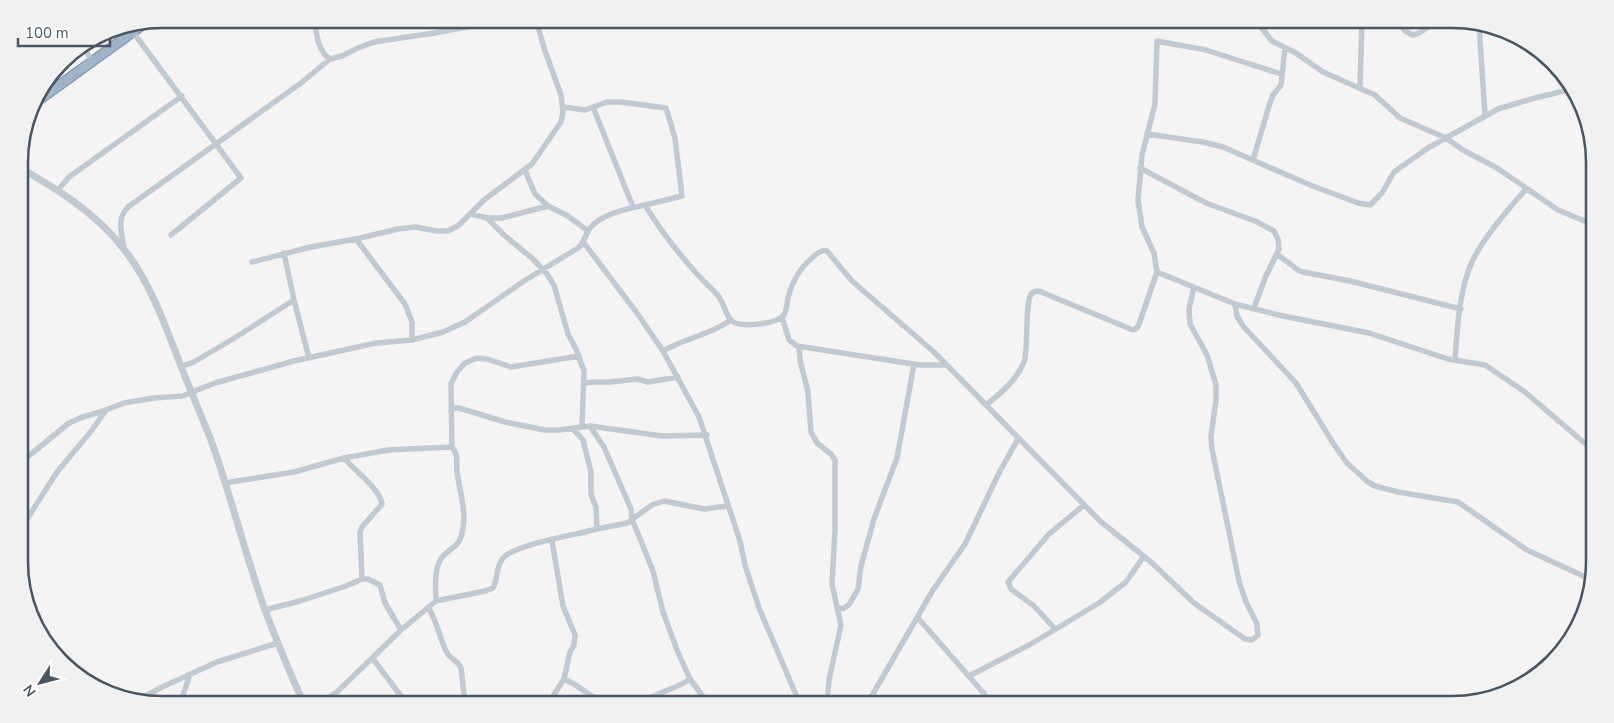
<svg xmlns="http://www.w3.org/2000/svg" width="1614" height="723" font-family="'Nunito Sans',sans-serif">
<rect width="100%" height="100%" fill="#f5f3f3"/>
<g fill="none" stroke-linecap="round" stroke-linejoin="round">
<defs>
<path id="trunk" d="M 32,105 L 148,21"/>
</defs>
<!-- trunk casing -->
<use href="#trunk" stroke="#7690ad" stroke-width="11"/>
<!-- minor -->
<path stroke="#c1cad2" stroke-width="5.5" d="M 314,19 C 316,32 318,52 330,59 L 342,56 L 358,48 L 374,42 L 434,33 L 511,19
M 1256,19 L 1260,26 L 1272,41 L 1296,53 L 1323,72 L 1375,95 L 1400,118 L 1446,138 L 1463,150 L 1497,168 L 1558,210 L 1594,225
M 1396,19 L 1405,31 L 1413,35 L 1419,33 L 1433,24 L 1466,21
M 1479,24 L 1485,115
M 133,32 L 241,178 L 171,235
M 83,45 L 92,62
M 1281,74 L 1206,50 L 1157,41 L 1155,104 L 1142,155 L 1138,200 L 1142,227 L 1154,253 L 1157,272 L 1235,304 L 1283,316 L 1369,333 L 1448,359 L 1485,365 L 1525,392 L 1595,452
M 1360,88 L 1362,19
M 563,107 L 585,110 L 607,102 L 621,102 L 666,108 L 675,138 L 682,196 L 645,205
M 593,107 L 633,207
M 1147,134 L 1203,142 L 1223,147 L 1310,185 L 1358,203 L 1370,205 L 1382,193 L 1394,172 L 1428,148 L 1498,109 L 1535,98 L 1572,89
M 1253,160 L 1269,106 L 1273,95 L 1281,85 L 1285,48
M 1140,168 L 1206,203 L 1255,221 L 1274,231 L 1278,239 L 1279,249 L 1265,278 L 1254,308
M 525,170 L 535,194 L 548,206
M 58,190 L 69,177 L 182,96
M 471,214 L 487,218 L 504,235 L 533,259 L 547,274 L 554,285 L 568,334 L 576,349 L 584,371 L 582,426
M 487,218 L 502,218 L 548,206 L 568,216 L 588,231
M 356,239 L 405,304 L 412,322 L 412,340
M 584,243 L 637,313 L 663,351 L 699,417 L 740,541 L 745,565 L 759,608 L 800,704
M 124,249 C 122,232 116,220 128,207 L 301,83 L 330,59
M 284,253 L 294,300 L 309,358
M 1277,254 L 1298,270 L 1303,272 L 1350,281 L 1461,309
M 252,262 L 311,247 L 356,239 L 398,229 L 416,227 L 437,231 L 448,231 L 459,225 L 484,200 L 532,164 L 561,122 L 563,112 L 561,95 L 544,48 L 536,19
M 1235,304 L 1237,316 L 1243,326 L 1296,383 L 1333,443 L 1347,463 L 1368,482 L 1375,486 L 1398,492 L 1458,502 L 1527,550 L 1592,580
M 782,317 L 789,340 L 797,346 L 920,365 L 947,365
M 799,346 L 800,360 L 808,392 L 811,432 L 817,443 L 831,454 L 835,460 L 835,530 L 832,584 L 841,625 L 829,680 L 827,704
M 663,351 C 685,338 710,335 731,320
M 1455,360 C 1457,330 1459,290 1472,262 C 1482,239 1509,208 1526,189
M 181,366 L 192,363 L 233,339 L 294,300
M 584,383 L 594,382 L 611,382 L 637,379 L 648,382 L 678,377
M 986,405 C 1001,393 1017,380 1024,362 C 1029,349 1024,301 1032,293 C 1036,289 1042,292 1046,294 L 1133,330 L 1137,328 L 1139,324 L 1157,272
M 451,411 L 454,408 L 459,408 L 505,422 L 545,430 L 559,430 L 590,426 L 662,436 L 707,435
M 590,426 L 604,447 L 631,509 L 632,519 L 653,571 L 663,612 L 677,650 L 690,679 L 704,698 L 711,704
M 573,429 L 583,440 L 591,472 L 591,494 L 596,507 L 597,529 L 627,523 L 652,505 L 664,501 L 704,509 L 728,506
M 452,447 L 451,384 L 457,372 L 465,363 L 477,358 L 487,359 L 511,367 L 579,356
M 344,458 C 354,470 380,489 382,504 L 362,527 L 360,532 L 362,579
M 20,463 L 69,423 L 80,418 L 106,410 L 124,403 L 154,398 L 182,396 L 215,383 L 294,361 L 376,343 L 412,340 L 443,332 L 465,322 L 524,281 L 578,248 C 586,241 584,236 590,228 C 600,215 629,208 645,205 C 660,230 679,254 698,275 C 705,283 713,289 719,297 C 724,304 726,316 732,321 C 740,328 776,324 783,316 C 787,312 787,304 788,298 C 792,281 800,268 813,257 C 818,253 821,250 827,251 L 852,281 L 934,352 L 1100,521 L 1151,562 L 1194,603 L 1245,639 L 1252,640 L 1258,635 L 1257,624 L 1246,602 L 1239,581 L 1212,449 L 1211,436 L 1216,400 L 1216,385 L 1207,355 L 1190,324 L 1189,309 L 1194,287
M 225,483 L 294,472 L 344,458 L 388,450 L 452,447 C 459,455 456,463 457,472 C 460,493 468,516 461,537 C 458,547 449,549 443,556 C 433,567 436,587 436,601
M 20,530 L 57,472 L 92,430 L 106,410
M 428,607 C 437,621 439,636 446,651 C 449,659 458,660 461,668 L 465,704
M 838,609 L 844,608 L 849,605 L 858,589 L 861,566 L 874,519 L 897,458 L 914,364
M 265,610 L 300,601 L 346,586 L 362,579 L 368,579 L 380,585 L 385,603 L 401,630
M 918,618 L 993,704
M 1055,629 L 1034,606 L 1011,589 L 1008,582 L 1049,534 L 1084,505
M 373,659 L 398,692 L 409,704
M 969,676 L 1031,644 L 1099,603 L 1126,582 L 1144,556
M 564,679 L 574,684 L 604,704
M 139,700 L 160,688 L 217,662 L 278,643
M 180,704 L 190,674
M 318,704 L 337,692 L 401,630 L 436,601 L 485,591 L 493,588 C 498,579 496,566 503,558 C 516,544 576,535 597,529
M 548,704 L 564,679 L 570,652 L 574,645 L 575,635 L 563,606 L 552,541
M 616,704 L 624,700 L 642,701 L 682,684 L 690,679
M 867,704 L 933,590 L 965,544 L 1000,471 L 1018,439"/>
<!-- tertiary -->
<path stroke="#c1cad2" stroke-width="7" d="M 19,167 C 58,190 95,212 123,248 C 152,284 167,331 184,374 C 193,396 202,418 211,440 C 231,496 245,554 265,610 C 277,642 290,673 304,704"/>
<!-- trunk -->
<use href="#trunk" stroke="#9fb4c9" stroke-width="9"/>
</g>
<!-- crop -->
<path d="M0 0H1614V723H0ZM162 28H1452A134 134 0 0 1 1586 162V562A134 134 0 0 1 1452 696H162A134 134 0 0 1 28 562V162A134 134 0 0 1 162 28Z" fill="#f1f1f2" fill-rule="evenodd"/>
<path fill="none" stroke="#4a5661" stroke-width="2.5" d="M162 28H1452A134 134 0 0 1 1586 162V562A134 134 0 0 1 1452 696H162A134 134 0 0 1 28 562V162A134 134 0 0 1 162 28Z"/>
<!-- north arrow -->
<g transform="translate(40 683) rotate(234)" stroke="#ffffff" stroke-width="4" paint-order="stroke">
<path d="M0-4L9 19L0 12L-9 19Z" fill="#4a5661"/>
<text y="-8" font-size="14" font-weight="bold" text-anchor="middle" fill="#4a5661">N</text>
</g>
<!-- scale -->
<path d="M18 38v8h92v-8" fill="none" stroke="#4a5661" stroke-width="2.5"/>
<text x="25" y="38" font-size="15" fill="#4a5661" stroke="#ffffff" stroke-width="4" paint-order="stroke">100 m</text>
</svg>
